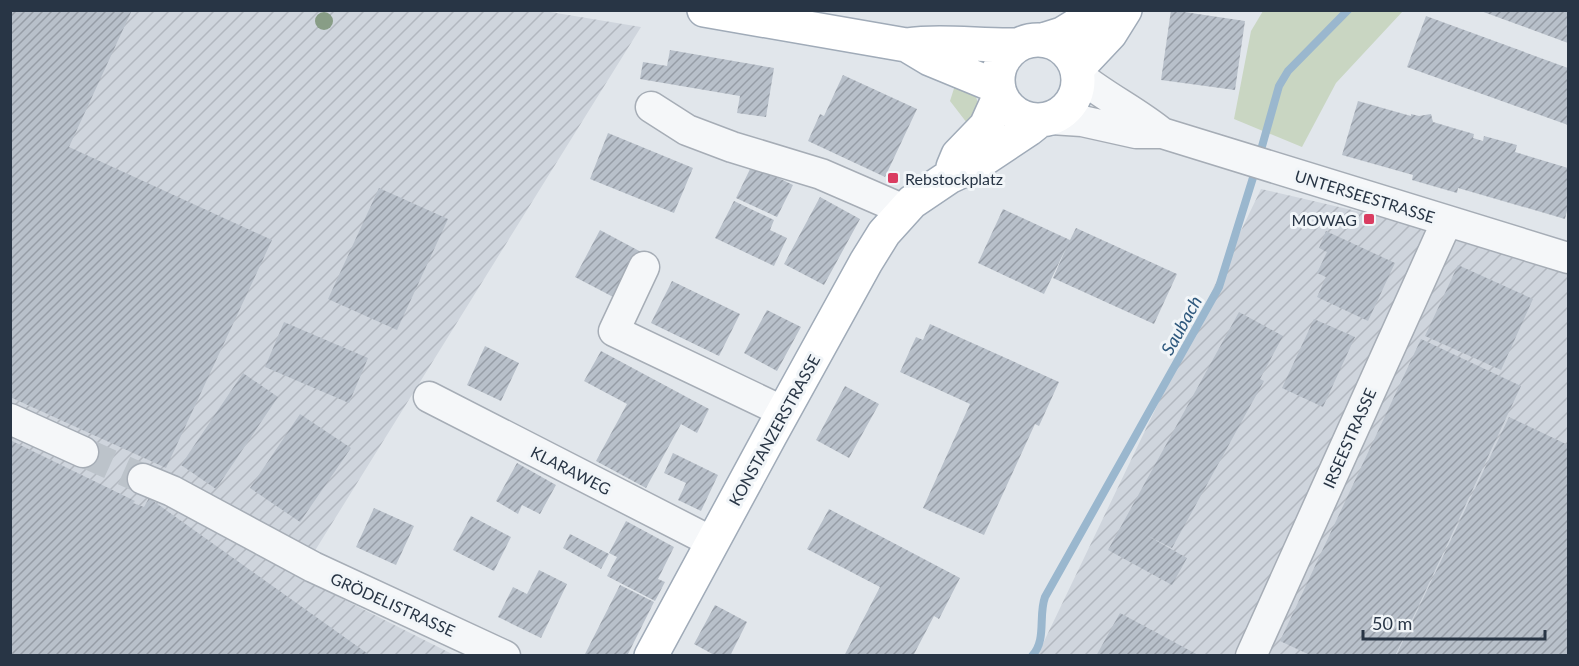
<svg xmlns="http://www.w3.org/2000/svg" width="1579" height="666" font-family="Lato,sans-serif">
<defs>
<pattern id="industrial-furrows" width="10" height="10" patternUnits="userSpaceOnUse" patternTransform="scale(1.5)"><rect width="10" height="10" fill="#cfd5dd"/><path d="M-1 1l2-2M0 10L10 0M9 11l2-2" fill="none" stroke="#b2b7bf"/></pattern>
<pattern id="building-hatch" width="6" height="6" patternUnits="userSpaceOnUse" patternTransform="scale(1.5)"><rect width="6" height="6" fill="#b8c0ca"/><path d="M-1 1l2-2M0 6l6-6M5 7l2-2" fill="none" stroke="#969da6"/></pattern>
</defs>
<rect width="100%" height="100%" fill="#e1e6eb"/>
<!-- industrial -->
<path fill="url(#industrial-furrows)" d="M 538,10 L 641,27 L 316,549 L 301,578 L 454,655 L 11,655 L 10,11 Z
M 1261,189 L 1568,260 L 1568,655 L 1037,656 Z"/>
<!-- green -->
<path fill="#c9d6c2" d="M 1263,11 L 1403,11 L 1336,83 L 1302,147 L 1234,119 L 1251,31 Z
M 957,79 C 971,89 981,95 977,114 L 967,123 L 950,101 Z"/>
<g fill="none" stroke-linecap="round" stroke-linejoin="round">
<!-- stream -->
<path stroke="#9ab7ce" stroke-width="8" d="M 1259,157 L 1279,86 L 1288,71 L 1348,10
M 1032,656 C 1047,640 1038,616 1045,597 L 1219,287 L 1256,168"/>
</g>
<!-- building -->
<path fill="url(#building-hatch)" d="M 10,10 L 132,10 L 69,147 L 272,240 L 166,468 L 10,397 Z
M 1171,10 L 1245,21 L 1235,90 L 1161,80 Z
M 1478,10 L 1564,10 L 1568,12 L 1568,43 Z
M 1426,16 L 1568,68 L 1568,125 L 1407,67 Z
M 670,50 L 774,68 L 766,117 L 737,113 L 740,96 L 640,79 L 643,62 L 667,66 Z
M 843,75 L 917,109 L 885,177 L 808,141 L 820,114 L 824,116 Z
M 1358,101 L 1411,116 L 1411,114 L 1419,116 L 1431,114 L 1433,122 L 1474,134 L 1473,138 L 1483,141 L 1484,136 L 1517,145 L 1515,152 L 1568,168 L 1568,206 L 1565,219 L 1458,188 L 1457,193 L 1412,180 L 1413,175 L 1342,155 Z
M 608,133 L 693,168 L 674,213 L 590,179 Z
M 752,165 L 793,185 L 777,217 L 736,198 Z
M 379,188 L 448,219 L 397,330 L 328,299 Z
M 820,197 L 860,219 L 824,285 L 784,264 Z
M 734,201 L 774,220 L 770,230 L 787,238 L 774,266 L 715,238 Z
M 1003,209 L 1070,240 L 1076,228 L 1177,274 L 1154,324 L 1053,278 L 1068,244 L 1044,294 L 978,263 Z
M 600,230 L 643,253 L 617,299 L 575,277 Z
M 1326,231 L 1395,263 L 1368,321 L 1317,297 L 1326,277 L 1317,273 L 1327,252 L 1319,248 Z
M 1458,265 L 1533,299 L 1501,370 L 1425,336 Z
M 672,281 L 740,314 L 719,356 L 651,323 Z
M 767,310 L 801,327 L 777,371 L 744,353 Z
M 1239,312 L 1283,336 L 1260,379 L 1264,381 L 1172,548 L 1146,535 L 1187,558 L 1172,585 L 1108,550 Z
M 1314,319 L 1355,337 L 1323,407 L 1282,388 Z
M 284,322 L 368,358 L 349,403 L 265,367 Z
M 930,324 L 1059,382 L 1039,426 L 1035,424 L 984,535 L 923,508 L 970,404 L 900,372 L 916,337 L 923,340 Z
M 1421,339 L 1521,386 L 1395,656 L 1312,656 L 1280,641 Z
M 485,346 L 519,363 L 501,401 L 467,385 Z
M 601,351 L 709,409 L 697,433 L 681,424 L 646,488 L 596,461 L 627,404 L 584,381 Z
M 243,373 L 278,397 L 216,489 L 181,465 Z
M 845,386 L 879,404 L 849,458 L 816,440 Z
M 300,414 L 351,448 L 300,522 L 250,488 Z
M 1509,417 L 1568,445 L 1568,656 L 1396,656 Z
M 10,440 L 135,501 L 133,503 L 144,507 L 149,498 L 371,656 L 10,656 Z
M 673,453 L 718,475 L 701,511 L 678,500 L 686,483 L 664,473 Z
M 517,463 L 556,485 L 540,514 L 522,505 L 518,514 L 496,501 Z
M 374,508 L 414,526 L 396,565 L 356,547 Z
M 829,509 L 960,578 L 939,619 L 934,616 L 913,656 L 844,656 L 880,587 L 807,549 Z
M 471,516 L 511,537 L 494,571 L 453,550 Z
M 626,521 L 674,547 L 658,579 L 665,582 L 655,601 L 607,576 L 617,557 L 609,553 Z
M 570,534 L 609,554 L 601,569 L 563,548 Z
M 539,570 L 567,584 L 541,638 L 498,617 L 513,587 L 527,594 Z
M 620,585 L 654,602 L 627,656 L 584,656 Z
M 715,605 L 747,622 L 730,656 L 716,656 L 694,644 Z
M 1120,613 L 1200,656 L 1096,656 Z"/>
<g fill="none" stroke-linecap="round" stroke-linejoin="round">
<!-- minor-tunnel -->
<path stroke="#bcc3ca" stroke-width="30" stroke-dasharray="30 15" stroke-linecap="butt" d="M 83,452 L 143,479"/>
<defs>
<path id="minor" d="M 1078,75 C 1105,97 1135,111 1162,133
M 651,107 L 687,130 L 732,147 L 821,174 L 904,210
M 1051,119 L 1082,121 L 1136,133 L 1162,133 L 1568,258
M 644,267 L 614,331 L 784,412
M 429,397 L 712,542
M 10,419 L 83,452
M 143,479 L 172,491 L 313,567 L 505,656
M 1251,656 L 1447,221"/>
<path id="major" d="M 704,10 L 906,45 C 943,40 980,46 1017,45
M998 80a40 40 0 1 1 80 0a40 40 0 1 1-80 0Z
M 1043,40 L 1062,34 L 1101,10
M 910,47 L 930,59 L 998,87
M 1077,69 L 1110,34 L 1125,10
M 953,167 L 958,155 L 986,126 L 1000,95
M 651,656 L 770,436 L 866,262 L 884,233 L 912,202 L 949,177 L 975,165 L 1029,129 L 1039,121"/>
</defs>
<!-- minor casing -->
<use href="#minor" stroke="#a6adb6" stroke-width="33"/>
<!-- major casing -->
<use href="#major" stroke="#a0abb8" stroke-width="36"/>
<!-- minor -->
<use href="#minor" stroke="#f5f7f9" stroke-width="30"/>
<!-- major -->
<use href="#major" stroke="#fff" stroke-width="33"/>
</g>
<!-- trees -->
<circle fill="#889d86" cx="324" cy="21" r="9"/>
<!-- markers -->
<g fill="#da3c61" stroke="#f1f5f8" stroke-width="2">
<rect x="887" y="172" width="12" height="12" rx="3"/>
<rect x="1363" y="213" width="12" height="12" rx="3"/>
</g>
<g text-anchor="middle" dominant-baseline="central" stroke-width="6" stroke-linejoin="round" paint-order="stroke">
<!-- poi labels -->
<g font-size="16" fill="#283545" stroke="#f1f5f8" text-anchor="start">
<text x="905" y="178">Rebstockplatz</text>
<text x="1357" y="219" text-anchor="end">MOWAG</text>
</g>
<!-- street labels -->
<g font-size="16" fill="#283545" stroke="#f1f5f8">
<text transform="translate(1365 196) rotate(17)">UNTERSEESTRASSE</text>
<text transform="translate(774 430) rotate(-61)">KONSTANZERSTRASSE</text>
<text transform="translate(1349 438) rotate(-66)">IRSEESTRASSE</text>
<text transform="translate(571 470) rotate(27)">KLARAWEG</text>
<text transform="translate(393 604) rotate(24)">GRÖDELISTRASSE</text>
</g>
<!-- water labels -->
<g font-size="18" font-style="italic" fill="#2e587d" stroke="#f1f5f8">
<text transform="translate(1181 325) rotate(-61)">Saubach</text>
</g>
</g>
<!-- border -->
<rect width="1579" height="666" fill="none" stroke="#283545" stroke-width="24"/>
<!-- scale -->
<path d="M1363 630v9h182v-9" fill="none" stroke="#283545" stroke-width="3"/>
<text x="1372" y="630" font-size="18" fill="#283545" stroke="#f1f5f8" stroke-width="4.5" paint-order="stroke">50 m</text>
</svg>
